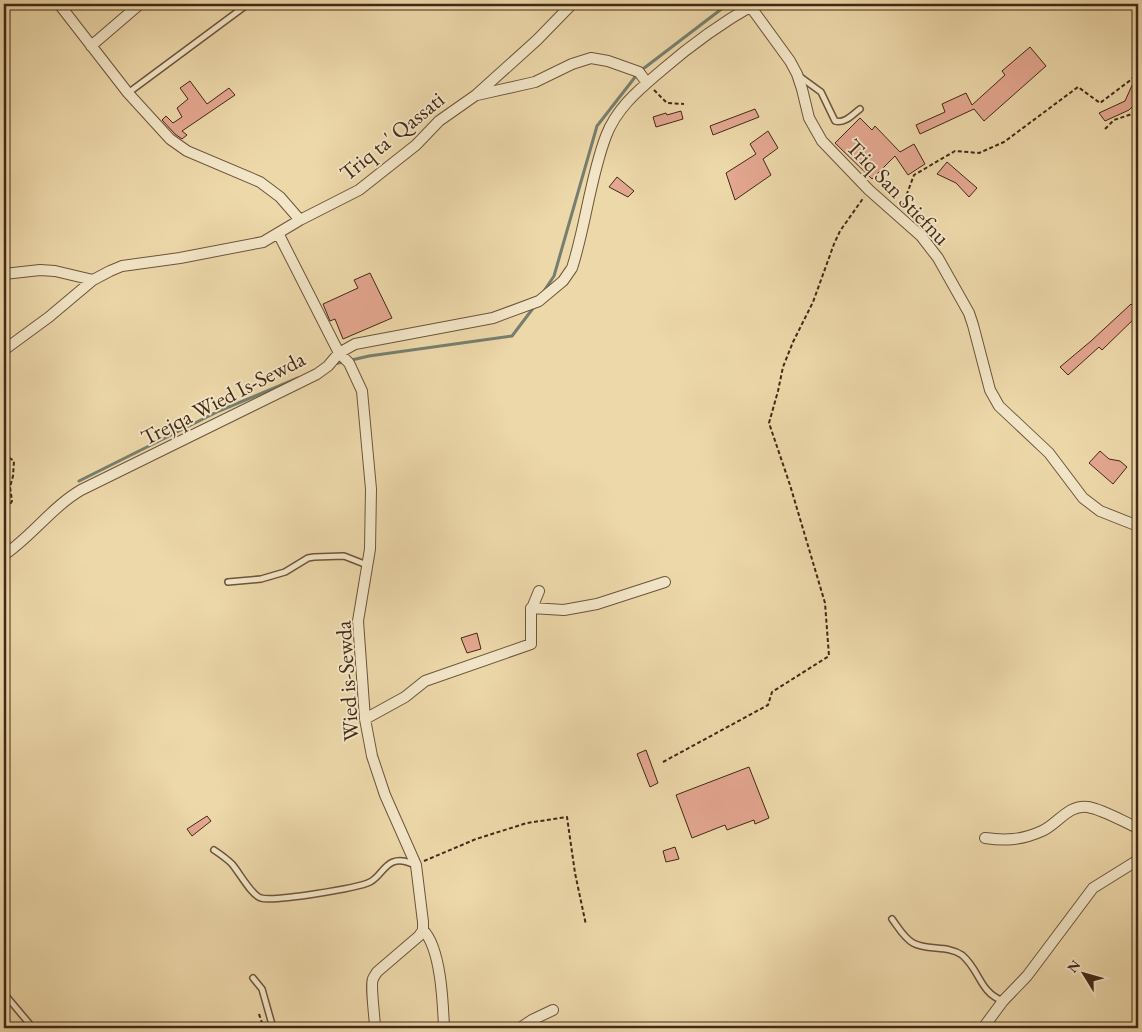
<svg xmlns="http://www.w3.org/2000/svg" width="1142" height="1032" font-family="'EB Garamond',serif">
<rect width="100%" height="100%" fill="#edd8aa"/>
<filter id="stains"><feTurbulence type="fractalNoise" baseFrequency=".004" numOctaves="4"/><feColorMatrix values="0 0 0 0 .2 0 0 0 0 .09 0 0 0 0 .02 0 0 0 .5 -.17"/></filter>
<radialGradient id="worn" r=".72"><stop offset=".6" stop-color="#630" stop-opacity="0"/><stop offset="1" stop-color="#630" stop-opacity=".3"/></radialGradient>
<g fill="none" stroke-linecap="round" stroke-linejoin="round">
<!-- stream -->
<path stroke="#767f6f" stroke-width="3" d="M 544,291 L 554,276 L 597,126 L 639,72 L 728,4
M 334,364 L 369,356 L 512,336 L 534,307
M 79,481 L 219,411 L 298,378"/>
</g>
<!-- building -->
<path fill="#e4a791" stroke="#422816" d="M 1030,47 L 1046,66 L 984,121 L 974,109 L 920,134 L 916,125 L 945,112 L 942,104 L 966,93 L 972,105 L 1005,75 L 1002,71 Z
M 1138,72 L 1138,98 L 1136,103 L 1129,110 L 1105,121 L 1099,113 L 1125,101 Z
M 190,81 L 207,104 L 229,88 L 235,95 L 182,131 L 187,135 L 182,139 L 175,134 L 162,120 L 166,116 L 173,123 L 182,117 L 177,108 L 188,99 L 180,88 Z
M 755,109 L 759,117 L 713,135 L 710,126 Z
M 681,111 L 683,119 L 656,127 L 653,117 L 666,113 L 667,115 Z
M 860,118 L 872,130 L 875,126 L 900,152 L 914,144 L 925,164 L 908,175 L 895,156 L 872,179 L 835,143 Z
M 768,131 L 778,148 L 763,159 L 771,175 L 735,200 L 726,173 L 756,154 L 750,144 Z
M 947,162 L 977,188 L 969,197 L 956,183 L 937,174 Z
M 617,177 L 634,191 L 628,197 L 609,187 Z
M 370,273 L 392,318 L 343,339 L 335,319 L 330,321 L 323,304 L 358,288 L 354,280 Z
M 1131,304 L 1138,311 L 1138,315 L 1102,350 L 1099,347 L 1068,375 L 1060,367 L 1091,341 Z
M 1100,451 L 1109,459 L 1120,461 L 1127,467 L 1113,484 L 1089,463 Z
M 477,633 L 481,649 L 467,653 L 461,638 Z
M 646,750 L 658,783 L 650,787 L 637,754 Z
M 749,767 L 769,818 L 755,824 L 754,820 L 727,830 L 725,825 L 692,838 L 676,795 Z
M 207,816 L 211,821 L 192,836 L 187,829 Z
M 675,847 L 679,859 L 666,862 L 663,851 Z"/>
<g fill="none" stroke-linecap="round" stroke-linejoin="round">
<defs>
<path id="service" d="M 799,76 L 821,92 L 835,121 C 845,124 853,114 860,109
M 128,93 L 248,4
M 228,582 L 261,579 L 285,572 L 308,558 L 314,557 L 344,556 L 367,565
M 214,850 C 220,854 226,858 232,864 C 239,872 252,896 261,898 C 274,902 358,888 370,882 C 380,877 383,866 393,862 C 401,859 408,862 415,865
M 892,919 C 898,927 904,938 913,943 C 927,951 948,945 962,955 C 980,970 979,992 1003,1001
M 253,978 L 262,989 L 273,1028
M 4,996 L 7,997 L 33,1028
M 355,1028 L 364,1026 L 374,1028"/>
<path id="minor" d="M 59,4 L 128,93 L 170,139 L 187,151 L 260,182 L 280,197 L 300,220
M 750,6 L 790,61 L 797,74 L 802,89 L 809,118 L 822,141 L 869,190 L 921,236 L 938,258 L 969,313 L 973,325 L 990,390 L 999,406 L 1049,453 L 1083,498 L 1100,511 L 1138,526
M 91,46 L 140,4
M 477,95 L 535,82 L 572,64 L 591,58 L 608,61 L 639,72 L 647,83
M 278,233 L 339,353 L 349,363 L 362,391 L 371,489 L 370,549 L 358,621 L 365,719 L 372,756 L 385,795 L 416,865 L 423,922 L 423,930 L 419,936 L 377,972 C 376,974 374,976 373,979 C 370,985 375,1018 375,1028
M 4,274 L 40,270 L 55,271 L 93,280
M 4,350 L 49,317 L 93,280 L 110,271 L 122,266 L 180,258 L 263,242 L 300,220 L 359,190 L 416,145 L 439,121 L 476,95 L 537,40 L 572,4
M 4,555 C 32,536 52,507 81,490 L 317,374 L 328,366 L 339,353 L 355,344 L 493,318 L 539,301 L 563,281 L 572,268 C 586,225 590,178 606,136 C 617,107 640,89 662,70 C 691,45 721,23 755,4
M 532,608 L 539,591
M 365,719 L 405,697 L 425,681 L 531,644 L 531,608 L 564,610 L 597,604 L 665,582
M 985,838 C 1006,841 1022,840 1042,831 C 1058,824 1068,804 1088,807 C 1104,810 1124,822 1138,828
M 423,930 C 441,948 443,1003 444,1028
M 520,1028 L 532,1020 L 553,1010
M 983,1028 L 1003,1001 L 1027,976 L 1093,888 L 1138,860"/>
</defs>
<!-- service casing -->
<use href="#service" stroke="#6d543b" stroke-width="8"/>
<!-- minor casing -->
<use href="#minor" stroke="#6d543b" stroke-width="12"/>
<!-- path -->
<path stroke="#422816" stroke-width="2" stroke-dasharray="4 2.5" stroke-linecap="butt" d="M 654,90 L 667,103 L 684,104
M 1105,129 L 1114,120 L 1132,114 L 1138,106
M 902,207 L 914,175 L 955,151 L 979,153 L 1004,142 L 1078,87 L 1100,103 L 1132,79 L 1138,70
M 4,454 L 14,461 L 13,476 L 10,487 L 12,501 L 4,514
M 663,762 L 768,705 L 772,692 L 829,656 L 825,603 L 790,485 L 769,423 L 778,391 L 783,367 L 793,342 L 813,302 L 834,244 L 840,231 L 864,197
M 424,861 L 476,839 L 527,823 L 567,817 L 575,873 L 586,925
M 259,1014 L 263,1026"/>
<!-- service -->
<use href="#service" stroke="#f3e6c8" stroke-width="5"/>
<!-- minor -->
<use href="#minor" stroke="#f3e6c8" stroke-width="10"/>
</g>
<g text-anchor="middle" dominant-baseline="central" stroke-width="4" stroke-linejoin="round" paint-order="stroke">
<!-- street labels -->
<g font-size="22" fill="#422816" stroke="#f3e6c8">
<text transform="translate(392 136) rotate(-39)">Triq ta' Qassati</text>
<text transform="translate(898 192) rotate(46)">Triq San Stiefnu</text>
<text transform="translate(223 398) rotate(-27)">Trejqa Wied Is-Sewda</text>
<text transform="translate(347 681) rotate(-94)">Wied is-Sewda</text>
</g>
</g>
<!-- margin -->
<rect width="1142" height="1032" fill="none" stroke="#edd8aa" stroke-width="20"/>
<rect x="5" y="5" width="1132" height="1022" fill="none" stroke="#422816" stroke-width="2.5"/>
<rect x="10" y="10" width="1122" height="1012" fill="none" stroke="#422816"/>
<!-- north arrow -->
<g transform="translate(1084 974) rotate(307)" stroke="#f3e6c8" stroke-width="4" paint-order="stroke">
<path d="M0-4L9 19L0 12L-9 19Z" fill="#422816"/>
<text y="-8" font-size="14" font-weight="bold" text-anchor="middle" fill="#422816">N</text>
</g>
<rect width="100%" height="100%" filter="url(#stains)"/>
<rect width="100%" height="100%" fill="url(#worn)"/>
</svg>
